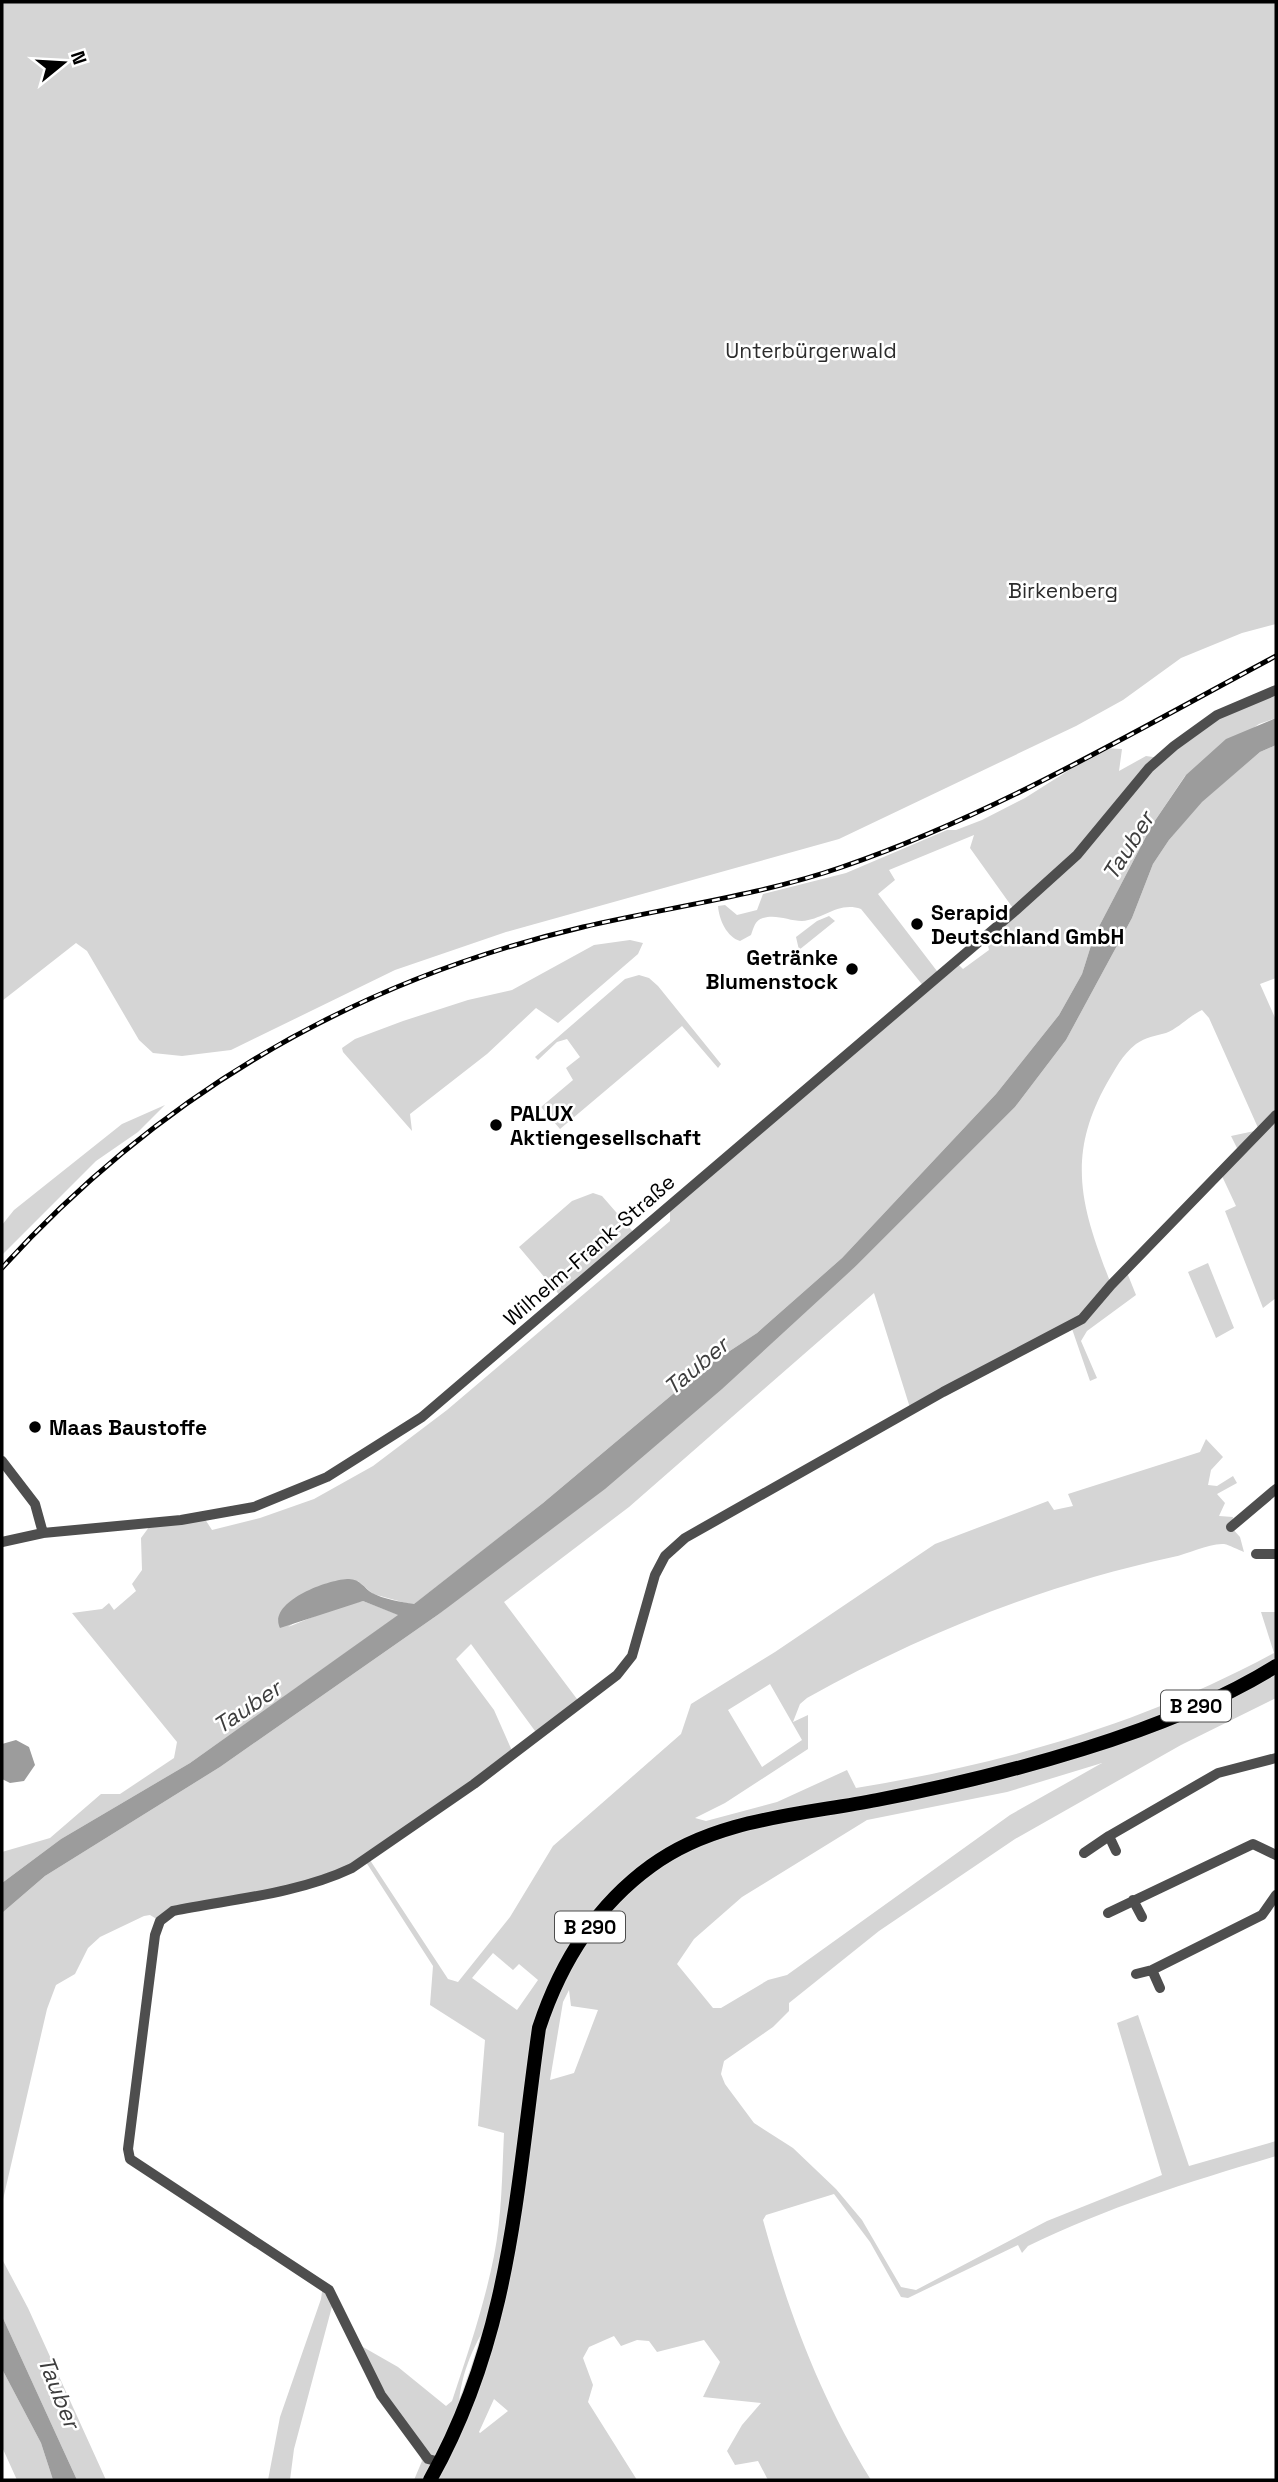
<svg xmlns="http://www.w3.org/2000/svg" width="1278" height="2482" font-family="'Space Grotesk',sans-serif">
<rect width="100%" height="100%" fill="#fff"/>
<!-- green -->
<path fill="#d5d5d5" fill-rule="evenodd" d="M 2,2 L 1276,2 L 1276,624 L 1242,633 L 1181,658 L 1123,700 L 1076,726 L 839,839 L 506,932 L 395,970 L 231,1050 L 182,1056 L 153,1053 L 139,1040 L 87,951 L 76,943 L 2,1001 Z
M 1276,690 L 1276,718 L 1259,724 L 1185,776 L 1152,825 L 1094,936 L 1082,974 L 1059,1015 L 996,1094 L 842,1258 L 757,1333 L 704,1368 L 543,1503 L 413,1605 L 373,1594 L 358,1581 L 288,1627 L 340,1606 L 363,1601 L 399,1615 L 190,1763 L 61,1839 L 2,1883 L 2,1852 L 50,1838 L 101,1794 L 120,1794 L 174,1758 L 177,1742 L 72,1613 L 102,1609 L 109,1603 L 114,1610 L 136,1591 L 132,1584 L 142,1570 L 141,1538 L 152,1523 L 203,1516 L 212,1530 L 260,1518 L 314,1499 L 373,1466 L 447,1410 L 670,1221 L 670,1206 L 925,988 L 861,909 C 838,901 823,920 802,921 C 789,921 777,914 763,918 C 755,920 754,927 751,935 L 740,941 C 727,937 719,920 718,906 L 725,905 L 737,915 L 757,910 L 763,894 L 846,873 L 947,830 L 956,830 L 982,820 L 1025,798 L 1104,748 L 1122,749 L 1119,771 L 1146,756 L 1160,758 L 1193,730 ZM 974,835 L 970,848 L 1015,911 L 986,936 L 989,950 L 963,969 L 956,962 L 940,975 L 878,894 L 895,880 L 889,870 Z
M 1276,745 L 1276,978 L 1260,984 L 1276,1020 L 1276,1298 L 1263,1308 L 1225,1211 L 1236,1206 L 1221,1174 L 1240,1154 L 1231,1136 L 1259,1130 L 1209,1018 L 1202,1010 C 1189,1016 1179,1028 1166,1033 C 1155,1036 1146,1037 1136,1044 C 1122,1055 1116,1068 1107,1083 C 1065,1158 1082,1209 1111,1284 L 1126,1270 L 1136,1295 L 1087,1331 L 1081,1341 L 1097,1378 L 1090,1381 L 1071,1326 L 911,1411 L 874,1293 L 629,1507 L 504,1602 L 580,1703 L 538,1735 L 471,1644 L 456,1659 L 494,1710 L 513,1753 L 368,1857 L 448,1979 L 458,1982 L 510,1917 L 553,1846 L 681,1734 L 691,1704 L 775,1652 L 935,1544 L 1048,1501 L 1054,1510 L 1073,1506 L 1068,1494 L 1200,1452 L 1206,1439 L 1223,1457 L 1211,1470 L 1208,1485 L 1217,1486 L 1233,1476 L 1237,1483 L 1217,1494 L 1225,1503 L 1219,1516 L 1233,1517 L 1231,1527 L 1240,1537 L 1244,1552 C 1238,1550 1230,1545 1224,1544 C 1209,1543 1188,1554 1173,1557 C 1044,1585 922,1634 807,1698 L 800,1704 L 793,1722 L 808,1715 L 808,1749 L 725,1803 L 695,1818 L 706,1821 L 777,1802 L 847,1770 L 856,1788 C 1002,1764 1143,1724 1274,1653 L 1261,1612 L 1276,1612 L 1276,1698 L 1181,1745 L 1015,1839 L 879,1931 L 789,2003 L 789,2011 L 773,2027 L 724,2061 L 721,2074 L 725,2084 L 754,2123 L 793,2148 L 836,2189 L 862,2220 L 901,2287 L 916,2290 L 1047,2221 L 1162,2175 L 1117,2023 L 1138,2015 L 1189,2166 L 1276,2141 L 1276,2156 C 1191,2181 1108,2207 1028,2246 L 1022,2253 L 1018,2245 L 908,2298 L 901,2297 L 870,2242 L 834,2194 L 766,2215 L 763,2220 C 789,2314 820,2397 871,2480 L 768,2480 L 758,2461 L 735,2465 L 727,2451 L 742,2425 L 761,2403 L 703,2397 L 720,2362 L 704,2340 L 657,2352 L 649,2341 L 637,2340 L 621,2346 L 614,2336 L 589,2347 L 583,2358 L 593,2385 L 588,2402 L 637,2480 L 414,2480 L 422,2461 L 416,2444 L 356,2343 L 398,2367 L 446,2406 L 452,2401 C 468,2353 484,2306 494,2256 C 502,2216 502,2174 504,2133 L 478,2126 L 485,2040 L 430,2005 L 433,1966 L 364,1859 L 335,1876 L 173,1911 L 160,1921 L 150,1915 L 144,1916 L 100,1937 L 88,1948 L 75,1974 L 56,1985 L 47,2009 L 2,2204 L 2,1913 L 45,1876 L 220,1767 L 439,1614 L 857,1265 L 1015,1107 L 1066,1040 L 1132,918 L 1153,864 L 1169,840 L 1201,802 L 1260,752 ZM 770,1684 L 802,1740 L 762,1767 L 728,1710 ZM 1102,1763 L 1010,1815 L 787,1975 L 768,1980 L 721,2008 L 713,2008 L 677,1964 L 694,1939 L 742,1897 L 867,1820 L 1007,1792 ZM 493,1953 L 513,1970 L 519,1964 L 538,1980 L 517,2010 L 472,1978 ZM 569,1990 L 571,2006 L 598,2010 L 574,2073 L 550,2080 L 563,2002 ZM 490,2320 L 459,2421 C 456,2386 471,2348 490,2320 ZM 494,2399 L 508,2411 L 480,2433 L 479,2432 Z
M 829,916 L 835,921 L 799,950 L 796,937 L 817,921 Z
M 630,940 L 643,943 L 638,954 L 558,1023 L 536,1008 L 487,1054 L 410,1114 L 412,1131 L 343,1052 L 342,1048 L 355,1039 L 403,1021 L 468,1000 L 512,990 L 594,945 Z
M 639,975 L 649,978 L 658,986 L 721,1064 L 718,1068 L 682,1026 L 560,1129 L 541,1107 L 573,1080 L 566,1068 L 580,1057 L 567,1039 L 557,1042 L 538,1060 L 535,1057 L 625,979 Z
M 165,1105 L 138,1132 L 96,1161 L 2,1255 L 2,1225 L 14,1210 L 122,1124 Z
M 593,1193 L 602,1196 L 636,1235 L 562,1298 L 519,1247 L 572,1201 Z
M 1208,1263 L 1234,1328 L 1216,1338 L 1188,1272 Z
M 2,2259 L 28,2308 L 106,2480 L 77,2480 L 2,2316 Z
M 323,2285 L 334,2299 L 294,2449 L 290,2480 L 268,2480 L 280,2417 L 321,2299 Z
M 2,2369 L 41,2443 L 53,2480 L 17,2480 L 2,2447 Z"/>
<!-- water -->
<path fill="#9c9c9c" d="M 1276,718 L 1276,745 L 1260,752 L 1202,802 L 1169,840 L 1153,864 L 1132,918 L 1066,1040 L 1015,1107 L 857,1265 L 722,1389 L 605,1489 L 439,1614 L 220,1767 L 45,1876 L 2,1913 L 2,1883 L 61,1839 L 190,1763 L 398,1615 L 363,1601 L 280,1628 C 267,1602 328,1579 349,1579 C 360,1579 364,1588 372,1593 C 383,1599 401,1602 414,1604 L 543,1503 L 704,1368 L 757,1333 L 842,1258 L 996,1094 L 1059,1015 L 1082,974 L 1094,936 L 1152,825 L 1186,775 L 1226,739 Z
M 16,1740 L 29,1747 L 35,1765 L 24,1781 L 10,1783 L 2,1779 L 2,1744 Z
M 2,2316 L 77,2480 L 53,2480 L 41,2443 L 2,2369 Z"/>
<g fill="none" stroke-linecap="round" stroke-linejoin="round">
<defs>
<path id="major" d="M 430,2480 C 512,2334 516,2189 539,2028 C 560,1964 596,1906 651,1866 C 716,1818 801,1815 877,1800 C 1001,1776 1169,1733 1276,1666"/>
</defs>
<!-- major casing -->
<use href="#major" stroke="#dbdbdb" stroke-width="16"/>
<!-- minor -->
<path stroke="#4e4e4e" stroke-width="10" d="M 2,1461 L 35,1504 L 43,1533
M 1231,1527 L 1276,1489
M 2,1542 L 43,1533 L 181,1520 L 254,1507 L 327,1477 L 422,1417 L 1015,911 L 1077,855 L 1149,768 L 1174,746 L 1217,715 L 1276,690
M 1256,1554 L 1276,1554
M 1116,1851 L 1109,1836 L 1218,1773 L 1276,1758
M 1084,1853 L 1109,1836
M 1133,1900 L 1142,1917
M 1108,1913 L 1253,1844 L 1276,1855
M 1152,1970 L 1160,1988
M 1136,1974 L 1152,1970 L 1262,1915 L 1276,1895
M 440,2462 L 428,2459 L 381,2395 L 329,2290 L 130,2159 L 128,2149 L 155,1935 L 160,1921 L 173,1911 C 232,1899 297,1894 352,1868 L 474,1784 L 617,1675 L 632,1656 L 655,1575 L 665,1556 L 685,1538 L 943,1392 L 1082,1319 L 1111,1285 L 1276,1115"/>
<!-- major -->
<use href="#major" stroke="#000" stroke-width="14"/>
<defs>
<path id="rail" d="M 2,1268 C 160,1094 353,981 583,927 C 669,907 758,896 842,867 C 994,815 1135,731 1276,656"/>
</defs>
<!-- rail casing -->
<use href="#rail" stroke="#000" stroke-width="5"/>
<!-- rail -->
<use href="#rail" stroke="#fff" stroke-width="2.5" stroke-dasharray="8" stroke-linecap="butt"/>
</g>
<!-- markers -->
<g fill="#000" stroke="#fff" stroke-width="2.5">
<circle cx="917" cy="924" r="7"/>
<circle cx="852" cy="969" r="7"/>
<circle cx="496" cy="1125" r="7"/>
<circle cx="35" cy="1427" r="7"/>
</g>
<g text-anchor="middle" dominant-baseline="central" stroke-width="5" stroke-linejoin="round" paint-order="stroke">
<!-- shield labels -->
<g fill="#fff" stroke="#4c4c4c" stroke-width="2">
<rect x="1161" y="1690.5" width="70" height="31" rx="5"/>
<rect x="555" y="1911.5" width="70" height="31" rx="5"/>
</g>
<g font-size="19" font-weight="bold" fill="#000">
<text x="1196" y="1706">B 290</text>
<text x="590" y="1927">B 290</text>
</g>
<!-- park labels -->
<g font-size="21" fill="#2c2c2c" stroke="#fff">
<text x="811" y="350">Unterbürgerwald</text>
<text x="1063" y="590">Birkenberg</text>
</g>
<!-- poi labels -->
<g font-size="21" font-weight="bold" fill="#000" stroke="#fff" text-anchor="start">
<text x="931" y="912">Serapid<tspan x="931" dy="24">Deutschland GmbH</tspan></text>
<text x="838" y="957" text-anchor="end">Getränke<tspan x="838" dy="24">Blumenstock</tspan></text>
<text x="510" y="1113">PALUX<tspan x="510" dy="24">Aktiengesellschaft</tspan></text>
<text x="49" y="1427">Maas Baustoffe</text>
</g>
<!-- street labels -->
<g font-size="21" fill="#000" stroke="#fff">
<text transform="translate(589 1250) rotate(-41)">Wilhelm-Frank-Straße</text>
</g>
<!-- water labels -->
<g font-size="23" font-style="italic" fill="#3d3d3d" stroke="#fff">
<text transform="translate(1128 846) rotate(-58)">Tauber</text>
<text transform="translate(696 1366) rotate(-40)">Tauber</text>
<text transform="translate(247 1707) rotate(-34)">Tauber</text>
<text transform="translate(59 2392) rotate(68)">Tauber</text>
</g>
</g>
<!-- border -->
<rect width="1278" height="2482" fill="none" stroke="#000000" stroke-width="7"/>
<!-- north arrow -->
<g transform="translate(63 63) rotate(72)" stroke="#ffffff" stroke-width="5" paint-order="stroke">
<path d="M0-5L12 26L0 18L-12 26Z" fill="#000000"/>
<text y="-10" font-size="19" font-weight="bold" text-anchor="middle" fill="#000000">N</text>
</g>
</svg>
